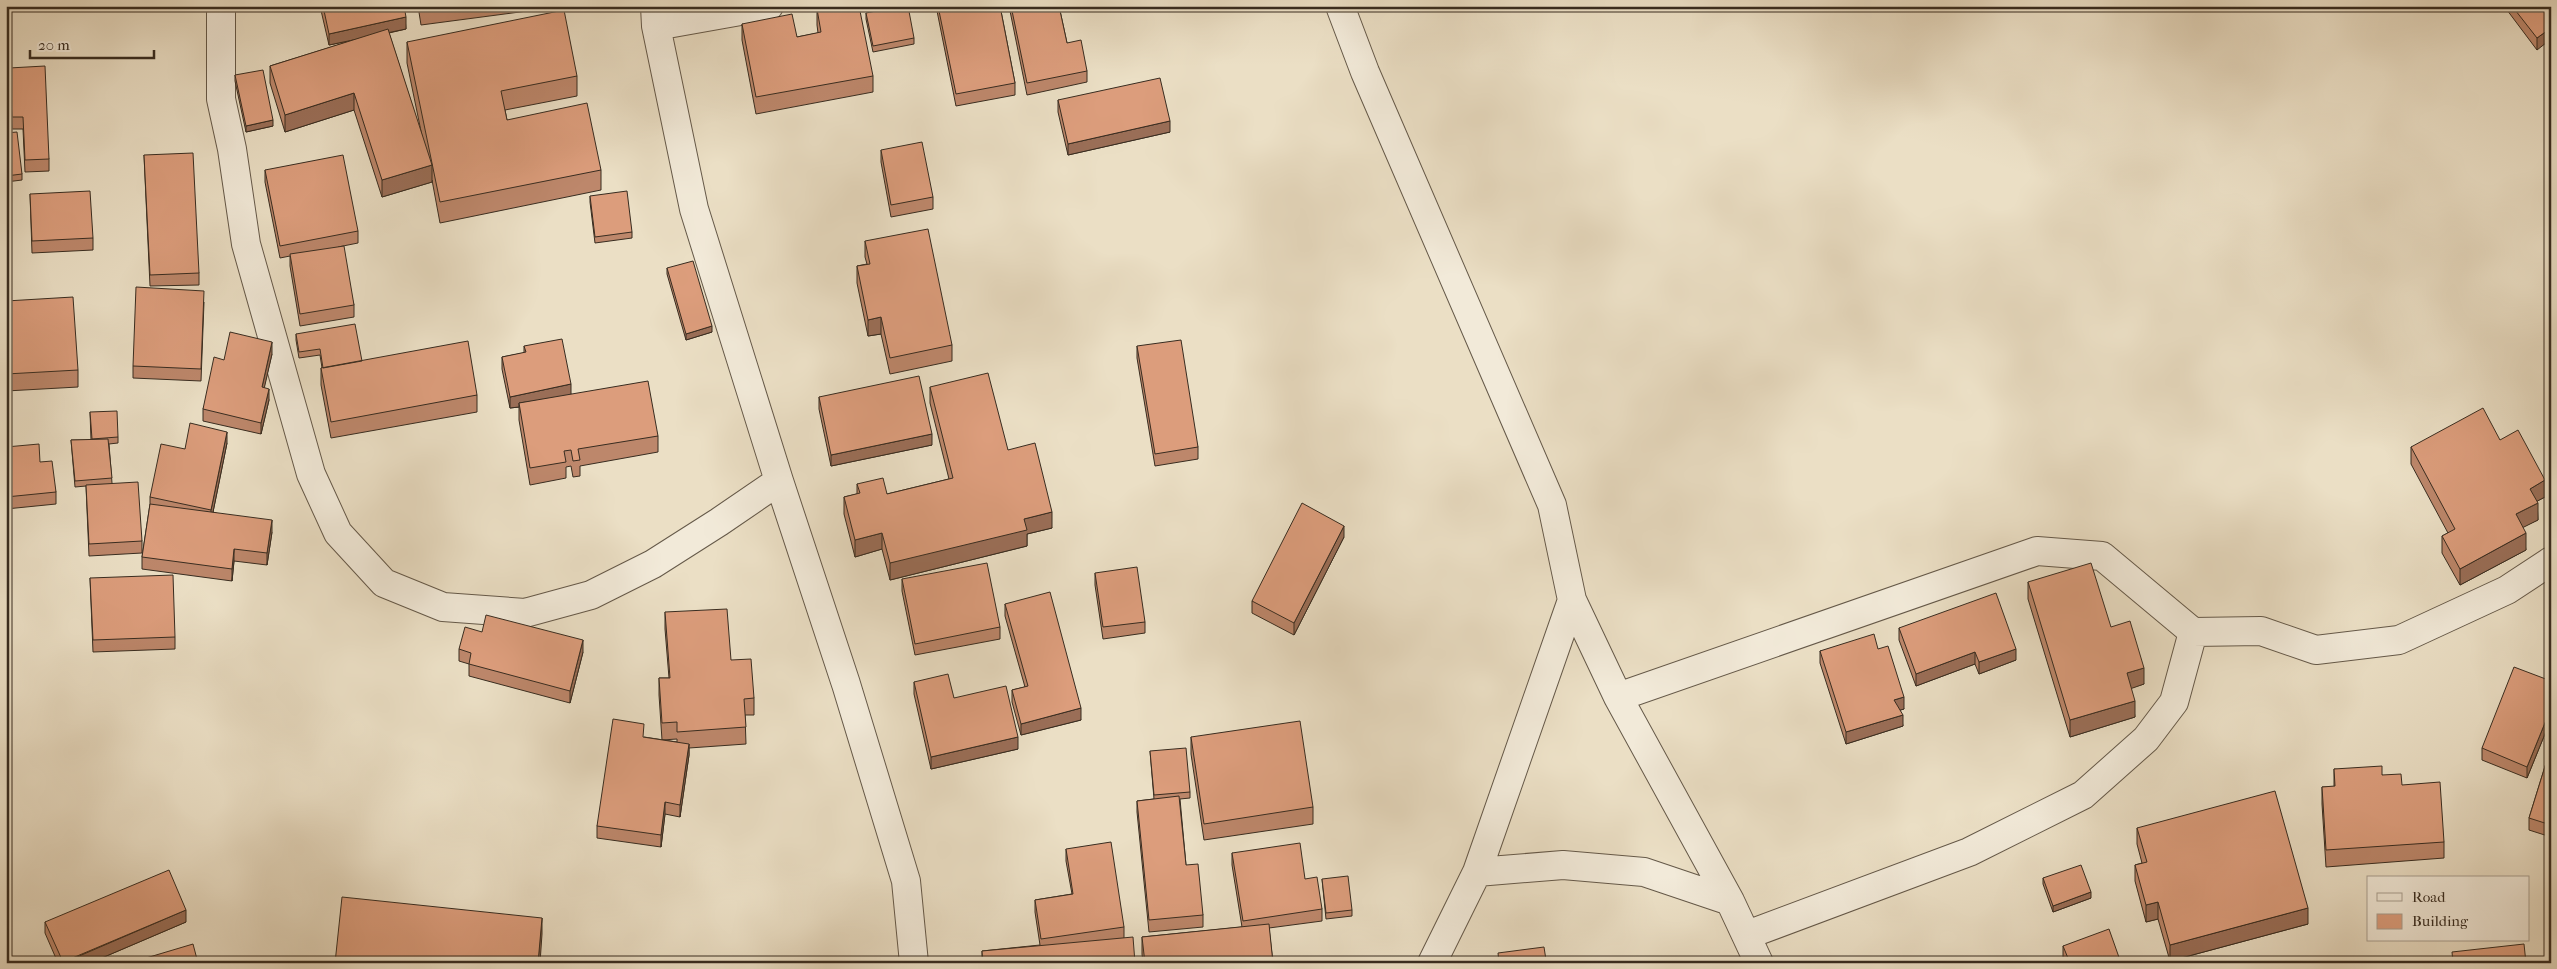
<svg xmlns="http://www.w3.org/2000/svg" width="2557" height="969" font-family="'IM FELL French Canon',serif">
<rect width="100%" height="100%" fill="#ebdfc5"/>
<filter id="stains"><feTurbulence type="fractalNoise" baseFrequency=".004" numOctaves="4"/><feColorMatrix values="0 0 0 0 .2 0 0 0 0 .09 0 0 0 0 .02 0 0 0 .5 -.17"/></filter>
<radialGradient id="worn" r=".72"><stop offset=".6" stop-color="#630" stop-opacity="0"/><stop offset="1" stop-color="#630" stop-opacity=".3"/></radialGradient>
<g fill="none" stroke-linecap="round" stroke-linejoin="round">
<defs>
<path id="street" d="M 221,6 L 221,99 L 232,149 L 246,244 L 311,474 L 338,533 L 384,583 L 443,607 L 525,613 L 591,595 L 653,564 L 719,522 L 779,481 L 694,209 L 656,26 L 655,6
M 1340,6 L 1365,72 L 1552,505 L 1572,600 L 1618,697 L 1730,901 L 1759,963
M 656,26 L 769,6
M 779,481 L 846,684 L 906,881 L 914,963
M 1618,697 L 2037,551 L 2102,556 L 2193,632 L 2261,631 L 2316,650 L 2399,640 L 2507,590 L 2551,561
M 1477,872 L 1563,865 L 1644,872 L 1730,901
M 1747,935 L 1969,852 L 2083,795 L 2146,739 L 2174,702 L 2193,632
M 1432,963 L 1477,872 L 1572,600"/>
</defs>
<!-- street casing -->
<use href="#street" stroke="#655949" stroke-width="30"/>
<!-- street -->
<use href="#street" stroke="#f2ead9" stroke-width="28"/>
</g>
<!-- wall -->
<path fill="#bd876b" stroke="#382c20" d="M 320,6 L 404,6 L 406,29 L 389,33 L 422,136 L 407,63 L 407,42 L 577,76 L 577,96 L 505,110 L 507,120 L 601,170 L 601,190 L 440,223 L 432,180 L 432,182 L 382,197 L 354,110 L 285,132 L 270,83 L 270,66 L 354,40 L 329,45 Z
M 418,6 L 535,6 L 535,10 L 421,25 Z
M 936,6 L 1000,6 L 1015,83 L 1015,95 L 956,106 Z
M 1009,6 L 1059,6 L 1067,43 L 1087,71 L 1087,82 L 1027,95 Z
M 2504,6 L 2551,6 L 2537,50 Z
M 817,9 L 873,76 L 873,92 L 756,114 L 742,40 L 742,24 L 797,37 L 818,33 L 817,25 Z
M 866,13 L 914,38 L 914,44 L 873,52 L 866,19 Z
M 9,68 L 49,159 L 49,171 L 25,172 L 23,129 L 12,129 Z
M 235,75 L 273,126 L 246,132 L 235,81 Z
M 1058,100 L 1170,132 L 1068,155 L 1058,112 Z
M 6,133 L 22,174 L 22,180 L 6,182 Z
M 881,150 L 933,197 L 933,209 L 891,217 L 881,162 Z
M 144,155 L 199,273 L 199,285 L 150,286 Z
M 265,170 L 358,231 L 358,243 L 338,247 L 354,305 L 354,317 L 300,326 L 290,266 L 290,256 L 280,258 L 265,182 Z
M 30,194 L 93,238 L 93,250 L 32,253 Z
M 590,196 L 632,232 L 632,238 L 595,243 L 590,202 Z
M 865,241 L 952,345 L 952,361 L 890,374 L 881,334 L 868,336 L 857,283 L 857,266 L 867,264 L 865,257 Z
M 667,268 L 712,332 L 686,340 L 667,274 Z
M 6,301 L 78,370 L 78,387 L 6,391 Z
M 204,302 L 201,381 L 133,378 L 133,366 Z
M 296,334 L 362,361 L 477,395 L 477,412 L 331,438 L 321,385 L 321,368 L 322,368 L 320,355 L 299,358 L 296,340 Z
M 524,346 L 571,394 L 658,436 L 658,452 L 580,466 L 580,476 L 573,477 L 571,466 L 566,467 L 566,478 L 530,485 L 519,420 L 519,407 L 510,408 L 502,369 L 502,357 L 524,353 Z
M 1137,346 L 1198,447 L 1198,459 L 1155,466 L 1137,358 Z
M 272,354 L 264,387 L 269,400 L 261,434 L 203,421 L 203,409 L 224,360 Z
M 930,387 L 1008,450 L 1052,528 L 1027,534 L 1027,546 L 890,580 L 882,549 L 855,557 L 844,514 L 844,497 L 857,494 L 857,484 L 887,494 L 949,479 L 930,403 Z
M 819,397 L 932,445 L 831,466 L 819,409 Z
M 90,412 L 118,437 L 118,443 L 109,444 L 112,483 L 142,541 L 142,553 L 89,556 L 86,486 L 75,487 L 71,440 L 91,440 Z
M 2500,440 L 2545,497 L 2537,501 L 2538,520 L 2522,527 L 2526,550 L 2460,585 L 2442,553 L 2442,536 L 2448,533 L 2411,464 L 2411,447 Z
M 227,443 L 213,512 L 272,532 L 267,565 L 234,561 L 232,581 L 142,569 L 142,557 L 150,504 L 150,497 L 185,449 Z
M 6,447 L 40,462 L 56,492 L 56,504 L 6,509 Z
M 1344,537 L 1294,635 L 1252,613 L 1252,601 Z
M 1095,573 L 1145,622 L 1145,633 L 1103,639 L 1095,585 Z
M 90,578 L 175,637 L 175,649 L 93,652 Z
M 902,579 L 1000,627 L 1000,639 L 915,655 L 902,591 Z
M 2028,582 L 2111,627 L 2144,684 L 2131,688 L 2135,717 L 2070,737 L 2028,599 Z
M 1005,604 L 1081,720 L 1021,735 L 1012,702 L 1012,690 L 1025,687 L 1005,616 Z
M 665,612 L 731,660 L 754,698 L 754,715 L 745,715 L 746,744 L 689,748 L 689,755 L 680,817 L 665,814 L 661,847 L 597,838 L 597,826 L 644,737 L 677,742 L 677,739 L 662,740 L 659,695 L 659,678 L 669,678 L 665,629 Z
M 1899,628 L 2016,660 L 1979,674 L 1975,664 L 1916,686 L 1899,640 Z
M 482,632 L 583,652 L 570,703 L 469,676 L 469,664 L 459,661 L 459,649 Z
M 1878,649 L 1904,709 L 1900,710 L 1903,726 L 1846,744 L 1820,663 L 1820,651 Z
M 2551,681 L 2551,719 L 2527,778 L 2482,760 L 2482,748 Z
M 914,682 L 954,698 L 1018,749 L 931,769 L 914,694 Z
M 1191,737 L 1313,807 L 1313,824 L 1204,840 L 1191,754 Z
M 2551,747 L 2551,837 L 2529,830 L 2529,818 Z
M 1150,751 L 1190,792 L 1190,798 L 1180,799 L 1186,865 L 1203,915 L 1203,927 L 1149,932 L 1137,812 L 1137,801 L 1154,799 Z
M 2334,769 L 2382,775 L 2402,785 L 2444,842 L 2444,858 L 2326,867 L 2322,804 L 2322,787 L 2334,787 Z
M 2137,828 L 2308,924 L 2170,961 L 2158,919 L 2146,922 L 2135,881 L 2135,865 L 2142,863 L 2137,844 Z
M 1066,849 L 1124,927 L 1124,938 L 1135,963 L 982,963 L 982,951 L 1040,945 L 1035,912 L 1035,900 L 1072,894 L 1066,861 Z
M 1232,853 L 1305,879 L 1322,909 L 1322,921 L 1269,928 L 1273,963 L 1143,963 L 1142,954 L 1142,937 L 1242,927 L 1232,865 Z
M 2043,878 L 2091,898 L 2053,912 L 2043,884 Z
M 1322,879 L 1352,910 L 1352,916 L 1326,919 Z
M 45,922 L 186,922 L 90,963 L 58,963 L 45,933 Z
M 2063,946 L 2121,963 L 2065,963 L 2063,958 Z"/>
<!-- shaded-wall -->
<path fill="#9a6e57" stroke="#382c20" d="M 406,17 L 406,29 L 329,45 L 329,34 Z
M 2551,28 L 2551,39 L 2537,50 L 2537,38 Z
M 354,93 L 354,110 L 285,132 L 285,115 Z
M 273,120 L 273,126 L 246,132 L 246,126 Z
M 1170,121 L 1170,132 L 1068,155 L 1068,144 Z
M 432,165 L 432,182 L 382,197 L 382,180 Z
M 881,317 L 881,334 L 868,336 L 868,320 Z
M 712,326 L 712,332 L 686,340 L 686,334 Z
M 272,342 L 272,354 L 262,398 L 262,387 Z
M 571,384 L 571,396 L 519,403 L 519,407 L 510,408 L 510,397 Z
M 269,389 L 269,400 L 261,434 L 261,423 Z
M 227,432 L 227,443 L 211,522 L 211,510 Z
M 932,434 L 932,445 L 831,466 L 831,455 Z
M 2545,480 L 2545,497 L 2530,505 L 2530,489 Z
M 2538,503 L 2538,520 L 2516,531 L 2516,514 Z
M 1052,512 L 1052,528 L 1027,534 L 1027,546 L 890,580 L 890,563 L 1024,519 Z
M 272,520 L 272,532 L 267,565 L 267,553 Z
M 1344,526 L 1344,537 L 1294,635 L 1294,623 Z
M 882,533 L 882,549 L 855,557 L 855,540 Z
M 2526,533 L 2526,550 L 2460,585 L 2460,569 Z
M 234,549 L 234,561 L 232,581 L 232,569 Z
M 583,640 L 583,652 L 570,703 L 570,691 Z
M 2016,649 L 2016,660 L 1979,674 L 1979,662 Z
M 1975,652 L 1975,664 L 1916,686 L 1916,674 Z
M 2144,668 L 2144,684 L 2127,690 L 2127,673 Z
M 1904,697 L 1904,709 L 1894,712 L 1894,700 Z
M 2135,701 L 2135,717 L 2070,737 L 2070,720 Z
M 1081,708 L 1081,720 L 1021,735 L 1021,724 Z
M 2551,708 L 2551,719 L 2527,778 L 2527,767 Z
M 1903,715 L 1903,726 L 1846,744 L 1846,732 Z
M 1018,737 L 1018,749 L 931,769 L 931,757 Z
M 689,744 L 689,755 L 680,817 L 680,805 Z
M 665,802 L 665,814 L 661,847 L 661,835 Z
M 2091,892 L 2091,898 L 2053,912 L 2053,906 Z
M 2158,902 L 2158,919 L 2146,922 L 2146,905 Z
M 2308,908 L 2308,924 L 2170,961 L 2170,945 Z
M 186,910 L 186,922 L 90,963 L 63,963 Z
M 542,918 L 542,934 L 540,963 L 538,963 Z"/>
<!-- building -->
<path fill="#dc9d7c" stroke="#382c20" d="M 323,6 L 404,6 L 406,17 L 329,34 Z
M 420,6 L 439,6 L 421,9 Z
M 831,6 L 859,6 L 873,76 L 756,97 L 742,24 L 792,14 L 797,37 L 821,32 L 817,9 Z
M 902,6 L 908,6 L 914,38 L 873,46 L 866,13 Z
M 938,6 L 1000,6 L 1015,83 L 956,94 Z
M 1011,6 L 1059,6 L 1067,43 L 1081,40 L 1087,71 L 1027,83 Z
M 2512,6 L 2551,6 L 2551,28 L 2537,38 Z
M 564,10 L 577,76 L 501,91 L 507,120 L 587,103 L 601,170 L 440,202 L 407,42 Z
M 388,29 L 432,165 L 382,180 L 354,93 L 285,115 L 270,66 Z
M 45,66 L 49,159 L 25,160 L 23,117 L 12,117 L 9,68 Z
M 263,70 L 273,120 L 246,126 L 235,75 Z
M 1160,78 L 1170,121 L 1068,144 L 1058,100 Z
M 17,132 L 22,174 L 6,176 L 6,133 Z
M 922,142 L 933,197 L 891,205 L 881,150 Z
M 193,153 L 199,273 L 150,275 L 144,155 Z
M 343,155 L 358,231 L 280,246 L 265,170 Z
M 90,191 L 93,238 L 32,241 L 30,194 Z
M 627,191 L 632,232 L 595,237 L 590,196 Z
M 928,229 L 952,345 L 890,358 L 881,317 L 868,320 L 857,266 L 870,264 L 865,241 Z
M 344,246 L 354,305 L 300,314 L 290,254 Z
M 693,261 L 712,326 L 686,334 L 667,268 Z
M 136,287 L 204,291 L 201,369 L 133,366 Z
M 73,297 L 78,370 L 6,374 L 6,301 Z
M 355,324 L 362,361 L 323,368 L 320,349 L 299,352 L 296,334 Z
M 230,332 L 272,342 L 262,387 L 269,389 L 261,423 L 203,409 L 214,357 L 224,360 Z
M 562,339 L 571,384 L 510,397 L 502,357 L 526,352 L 524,346 Z
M 1181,340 L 1198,447 L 1155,454 L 1137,346 Z
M 468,341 L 477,395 L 331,422 L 321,368 Z
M 988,373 L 1008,450 L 1035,443 L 1052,512 L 1024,519 L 1027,530 L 890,563 L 882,533 L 855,540 L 844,497 L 860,493 L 857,484 L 883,478 L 887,494 L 953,478 L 930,387 Z
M 919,376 L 932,434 L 831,455 L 819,397 Z
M 648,381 L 658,436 L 578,449 L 580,460 L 573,461 L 571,450 L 564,451 L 566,462 L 530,468 L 519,403 Z
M 2483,408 L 2500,440 L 2518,430 L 2545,480 L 2530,489 L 2538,503 L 2516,514 L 2526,533 L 2460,569 L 2442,536 L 2455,529 L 2411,447 Z
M 117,411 L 118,437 L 92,439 L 90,412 Z
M 190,423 L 227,432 L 211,510 L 150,497 L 161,444 L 185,449 Z
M 108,439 L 112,478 L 75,481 L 71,440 Z
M 39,444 L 40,462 L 52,461 L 56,492 L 6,497 L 6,447 Z
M 138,482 L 142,541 L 89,544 L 86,485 Z
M 1302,503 L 1344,526 L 1294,623 L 1252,601 Z
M 150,504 L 272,520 L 267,553 L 234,549 L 232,569 L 142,557 Z
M 987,563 L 1000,627 L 915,644 L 902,579 Z
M 2091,563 L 2111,627 L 2130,621 L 2144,668 L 2127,673 L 2135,701 L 2070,720 L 2028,582 Z
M 1137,567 L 1145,622 L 1103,627 L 1095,573 Z
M 173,575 L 175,637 L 93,640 L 90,578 Z
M 1050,592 L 1081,708 L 1021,724 L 1012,690 L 1028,686 L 1005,604 Z
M 1996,593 L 2016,649 L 1979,662 L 1975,652 L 1916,674 L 1899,628 Z
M 727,609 L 731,660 L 751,659 L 754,698 L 744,699 L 746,727 L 677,732 L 677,722 L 662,723 L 659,678 L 670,678 L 665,612 Z
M 486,615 L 583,640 L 570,691 L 469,664 L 471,653 L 459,649 L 465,627 L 482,632 Z
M 1874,634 L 1878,649 L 1888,646 L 1904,697 L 1894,700 L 1903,715 L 1846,732 L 1820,651 Z
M 2514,667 L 2551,681 L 2551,708 L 2527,767 L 2482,748 Z
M 948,674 L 954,698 L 1006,686 L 1018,737 L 931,757 L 914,682 Z
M 613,719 L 644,724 L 643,737 L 689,744 L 680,805 L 665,802 L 661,835 L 597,826 Z
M 1300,721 L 1313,807 L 1204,824 L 1191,737 Z
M 2551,747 L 2551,825 L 2529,818 Z
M 1186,748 L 1190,792 L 1154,795 L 1150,751 Z
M 2382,766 L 2382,775 L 2401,774 L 2402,785 L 2440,782 L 2444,842 L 2326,850 L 2322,787 L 2335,786 L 2334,769 Z
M 2275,791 L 2308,908 L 2170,945 L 2158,902 L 2146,905 L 2135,865 L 2147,862 L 2137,828 Z
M 1179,796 L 1186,865 L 1198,864 L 1203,915 L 1149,920 L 1137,801 Z
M 1111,842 L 1124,927 L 1041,939 L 1035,900 L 1073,894 L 1066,849 Z
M 1300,843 L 1305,879 L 1317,877 L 1322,909 L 1243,921 L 1232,853 Z
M 2081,865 L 2091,892 L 2053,906 L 2043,878 Z
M 169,870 L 186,910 L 63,962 L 45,922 Z
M 1348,876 L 1352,910 L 1326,913 L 1322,879 Z
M 342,897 L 542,918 L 538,963 L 335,963 Z
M 1269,924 L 1273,963 L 1145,963 L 1142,937 Z
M 2109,929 L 2121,963 L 2070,963 L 2063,946 Z
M 1133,937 L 1135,963 L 983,963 L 982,951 Z
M 193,944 L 198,963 L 136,963 L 136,961 Z
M 2524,944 L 2526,963 L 2453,963 L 2452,952 Z
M 1544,947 L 1546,960 L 1560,958 L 1560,963 L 1499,963 L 1498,953 Z
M 2410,958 L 2411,963 L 2362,963 L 2361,961 Z"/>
<!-- margin -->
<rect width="2557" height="969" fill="none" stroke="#ebdfc5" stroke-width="25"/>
<rect x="8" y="8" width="2542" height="954" fill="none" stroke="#382c20" stroke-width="2.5"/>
<rect x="12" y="12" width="2532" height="944" fill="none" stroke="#382c20"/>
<!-- legend -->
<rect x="2367" y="876" width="162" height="65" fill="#f2ead9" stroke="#a89e8f"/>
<rect x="2377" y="893" width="25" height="8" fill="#f2ead9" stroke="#a89e8f"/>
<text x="2412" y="902" font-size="15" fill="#382c20">Road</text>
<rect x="2377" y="914" width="25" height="15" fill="#dc9d7c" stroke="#a89e8f"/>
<text x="2412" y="926" font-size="15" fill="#382c20">Building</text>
<!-- scale -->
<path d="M30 50v8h124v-8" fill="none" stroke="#382c20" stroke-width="2.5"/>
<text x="38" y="50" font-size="15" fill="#382c20" stroke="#f2ead9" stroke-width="4" paint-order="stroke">20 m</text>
<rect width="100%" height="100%" filter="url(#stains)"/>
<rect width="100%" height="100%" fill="url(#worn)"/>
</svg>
